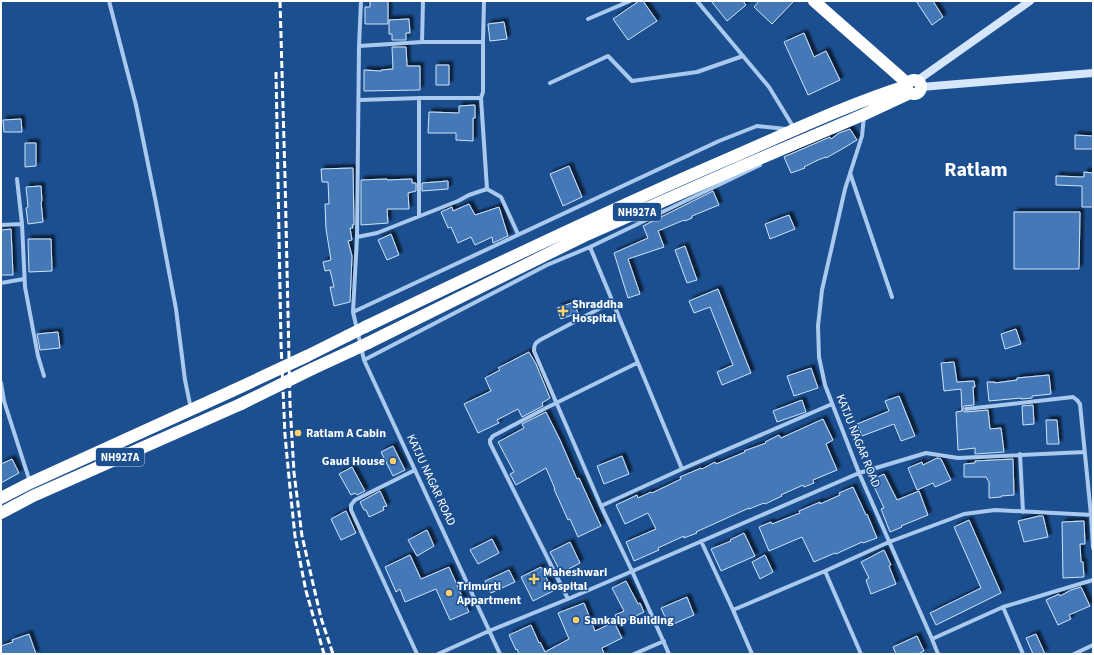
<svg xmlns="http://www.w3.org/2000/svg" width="1094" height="655" font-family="'Source Sans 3',sans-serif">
<defs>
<filter id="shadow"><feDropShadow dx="3.5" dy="-3.5" stdDeviation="1" flood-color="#0009"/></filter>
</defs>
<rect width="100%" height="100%" fill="#1b4f8f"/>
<!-- building -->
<path fill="#4478b7" stroke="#cfe3fa" filter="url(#shadow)" d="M 370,1 L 388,1 L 388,24 L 365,24 L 365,7 L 370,7 Z
M 639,1 L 643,1 L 657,21 L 628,40 L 613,19 Z
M 711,1 L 743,1 L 746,5 L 727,21 Z
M 759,1 L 794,1 L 772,24 L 754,7 Z
M 916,1 L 933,1 L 943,17 L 932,25 Z
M 409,19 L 410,33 L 406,33 L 406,40 L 392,40 L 392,34 L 389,34 L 389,20 Z
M 504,22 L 507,39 L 490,41 L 488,24 Z
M 804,33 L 814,57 L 826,51 L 840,80 L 808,95 L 784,42 Z
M 392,47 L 406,47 L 407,66 L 420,66 L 420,90 L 364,91 L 364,70 L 381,71 L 381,70 L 393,69 Z
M 436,65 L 449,65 L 449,85 L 436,85 Z
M 475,105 L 475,118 L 473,118 L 473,141 L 456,140 L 456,133 L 428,133 L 429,112 L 459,113 L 459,106 Z
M 21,119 L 22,132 L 4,132 L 3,120 Z
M 850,129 L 857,140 L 842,149 L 826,158 L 826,157 L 818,160 L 804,167 L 805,168 L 791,173 L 784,157 L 830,137 L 831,139 L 839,133 Z
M 1075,135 L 1093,136 L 1093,149 L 1075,149 Z
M 25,143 L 36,143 L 36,166 L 25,167 Z
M 569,166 L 582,197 L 563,206 L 550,174 Z
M 353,168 L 354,225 L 352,225 L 353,228 L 350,228 L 352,240 L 348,241 L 352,256 L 350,302 L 334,306 L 330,287 L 334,287 L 330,270 L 325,271 L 323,262 L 331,260 L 326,229 L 325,204 L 329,204 L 328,182 L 322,182 L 321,169 Z
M 1084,172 L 1093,173 L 1093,207 L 1082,207 L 1082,186 L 1056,185 L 1056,176 L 1084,177 Z
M 387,179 L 387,180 L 412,179 L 412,183 L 416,183 L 416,191 L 408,193 L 409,209 L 387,209 L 388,223 L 361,225 L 361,180 Z
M 448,181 L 448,189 L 422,191 L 422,183 Z
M 41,186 L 42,201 L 41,202 L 43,222 L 28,224 L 26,208 L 28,207 L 26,187 Z
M 713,191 L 719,205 L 692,216 L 692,218 L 685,221 L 684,220 L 658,231 L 664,247 L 628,259 L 640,294 L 628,298 L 614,253 L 648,238 L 643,226 Z
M 469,204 L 475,215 L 499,207 L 508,236 L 493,243 L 492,237 L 475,245 L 471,237 L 458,243 L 451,227 L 448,228 L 441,212 L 452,207 L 453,211 Z
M 1014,212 L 1080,212 L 1079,269 L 1014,269 Z
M 789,215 L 795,229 L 770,239 L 765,224 Z
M 11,229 L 13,275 L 1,275 L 1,230 Z
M 391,234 L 399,255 L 387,260 L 378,240 Z
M 28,239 L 51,239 L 52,271 L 29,272 Z
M 685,246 L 697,280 L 687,283 L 675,250 Z
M 718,289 L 751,373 L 722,385 L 717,372 L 733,365 L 710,307 L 694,313 L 689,301 Z
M 574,302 L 578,313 L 561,319 L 557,308 Z
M 1016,329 L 1021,344 L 1005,349 L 1001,334 Z
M 58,332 L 60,348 L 40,350 L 37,334 Z
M 529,352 L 536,364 L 550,398 L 542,403 L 543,406 L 522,417 L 518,409 L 497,420 L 499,423 L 478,433 L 464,404 L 491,391 L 485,378 L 500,370 L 498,368 Z
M 954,362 L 957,382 L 974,381 L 975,387 L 973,387 L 974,405 L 964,406 L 963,408 L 963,411 L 966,412 L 988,410 L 990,429 L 1001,428 L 1004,452 L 975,454 L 975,448 L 958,450 L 956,412 L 962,411 L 961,389 L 944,391 L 941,363 Z
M 811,368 L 818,388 L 794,396 L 787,376 Z
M 1049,375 L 1051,394 L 1032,396 L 1032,398 L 1021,399 L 1021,398 L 989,401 L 987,382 L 995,382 L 995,383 L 1017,380 L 1017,378 Z
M 899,396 L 915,436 L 901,441 L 894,424 L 862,436 L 857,424 L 889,411 L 885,401 Z
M 802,400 L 806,412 L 777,422 L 773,411 Z
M 1033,405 L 1034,424 L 1023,425 L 1022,406 Z
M 546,412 L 560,440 L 577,479 L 579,478 L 601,526 L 578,537 L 570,519 L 568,520 L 554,489 L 555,489 L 546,468 L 516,485 L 510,474 L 514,472 L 498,442 L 524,428 L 522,424 Z
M 823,419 L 833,440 L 826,444 L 837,470 L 813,480 L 814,483 L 804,487 L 803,485 L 781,495 L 782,496 L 765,504 L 764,503 L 749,509 L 749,508 L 696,532 L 697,533 L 684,538 L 684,536 L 658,548 L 659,550 L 634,561 L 626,542 L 656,529 L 648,513 L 625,524 L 616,505 L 637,495 L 638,498 L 651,492 L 652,493 L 681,479 L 680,477 L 701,468 L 702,469 L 715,462 L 716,464 L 745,452 L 744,451 L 766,443 L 765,442 L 779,435 L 781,438 Z
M 1046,420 L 1057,420 L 1059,444 L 1047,444 Z
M 393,446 L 405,470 L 393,476 L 381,452 Z
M 622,456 L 629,474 L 604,484 L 597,466 Z
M 937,458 L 941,459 L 951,480 L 935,487 L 933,483 L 917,490 L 908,468 L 922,462 L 923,465 Z
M 12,459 L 19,473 L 1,483 L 1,464 Z
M 1013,459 L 1014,495 L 1001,496 L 1001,497 L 989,498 L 989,482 L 986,477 L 964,477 L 964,464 L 975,463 L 975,461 Z
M 352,467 L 365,491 L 357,495 L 355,493 L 351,495 L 339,474 Z
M 884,474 L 897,500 L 919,491 L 928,515 L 901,526 L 902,527 L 890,532 L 881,509 L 884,508 L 871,480 Z
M 853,487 L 866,515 L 867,514 L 877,538 L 863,543 L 862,542 L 836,554 L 835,553 L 814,562 L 802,537 L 769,551 L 759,527 L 771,522 L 772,524 L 800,513 L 799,511 L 820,502 L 820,504 L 840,495 L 839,493 Z
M 380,491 L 387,506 L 383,507 L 384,510 L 369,517 L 366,510 L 364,510 L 360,502 Z
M 346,511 L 356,533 L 341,540 L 331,519 Z
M 1039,516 L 1043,516 L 1048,537 L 1024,542 L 1018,521 Z
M 969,520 L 1001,593 L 936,625 L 930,613 L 981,588 L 954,527 Z
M 1084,521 L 1085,544 L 1080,544 L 1081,562 L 1083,562 L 1084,577 L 1063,578 L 1062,522 Z
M 427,530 L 434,546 L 417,556 L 408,540 Z
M 744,533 L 755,556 L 721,571 L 711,549 L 731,541 L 730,540 Z
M 492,539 L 499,553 L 478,564 L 470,550 Z
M 570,542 L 580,563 L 561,573 L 550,552 Z
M 884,550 L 891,565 L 889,566 L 896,584 L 871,594 L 866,580 L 869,578 L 861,562 Z
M 410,555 L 421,579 L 449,567 L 469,612 L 450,620 L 436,589 L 405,602 L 400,589 L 396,592 L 385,567 Z
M 765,555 L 773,572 L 760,579 L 752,562 Z
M 541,567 L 553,591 L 533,601 L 521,577 Z
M 509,570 L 515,582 L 491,593 L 485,581 Z
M 626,581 L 638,604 L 640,603 L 644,612 L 619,624 L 615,615 L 624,611 L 612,588 Z
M 1081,587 L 1090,606 L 1069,615 L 1071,619 L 1058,625 L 1046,600 L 1059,594 L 1060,596 L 1071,590 Z
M 687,597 L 694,615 L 669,626 L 661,608 Z
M 584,603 L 595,631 L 614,622 L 622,638 L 602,648 L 604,654 L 519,654 L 517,649 L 516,650 L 509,635 L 531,625 L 539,643 L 540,642 L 545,652 L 569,639 L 558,613 Z
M 29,634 L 36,654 L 1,654 L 1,646 L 13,642 L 12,640 Z
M 1036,634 L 1045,654 L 1033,654 L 1026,638 Z
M 917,636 L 924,651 L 918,654 L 896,654 L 893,647 Z"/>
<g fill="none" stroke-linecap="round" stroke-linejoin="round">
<!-- street -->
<path stroke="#a9c9ee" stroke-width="4" d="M 109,1 L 136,105 L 156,203 L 176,309 L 185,380 L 191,409
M 361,1 L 359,46 L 357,237 L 353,312 L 364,360 L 500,654
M 697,1 L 769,87 L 794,128
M 588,19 L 630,1
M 422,42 L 423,1
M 359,46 L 422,42 L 483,42
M 550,83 L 608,56 L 632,81 L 697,72 L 743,56
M 481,98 L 487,189
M 359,100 L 421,98 L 481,98 L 483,92 L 483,42 L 484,1
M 864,116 L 862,136 L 845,189 L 822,290 L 818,326 L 819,357 L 825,385 L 859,473 L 932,639 L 1003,607 L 1023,654
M 850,173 L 892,297
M 17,179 L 22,224 L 25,287 L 38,356 L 44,376
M 419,216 L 419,98
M 1,225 L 22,224
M 357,237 L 377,233 L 458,201 L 469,195 L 487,189 L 501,197 L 518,234
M 590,247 L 682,469 L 832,404
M 1,283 L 24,279
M 353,312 L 719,141 L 757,126 L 786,129
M 364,360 L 547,265 L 590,247 L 760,165
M 1,383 L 4,401 L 30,482
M 966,409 L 1073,397 L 1077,400 L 1080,404 L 1091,515 L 1093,548
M 1020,454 L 1023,512
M 415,470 L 355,500 L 351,505 L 351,510 L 417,654
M 601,506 L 534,351 C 534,345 535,343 540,340 L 612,302
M 701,541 L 733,610 L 752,654
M 825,571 L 861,654
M 568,599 L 490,443 L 490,440 L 493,436 L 548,407 L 637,363
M 1003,607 L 1093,580
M 733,610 L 825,571 L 889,542 L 964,514 L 995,510 L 1093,515
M 932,639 L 938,654
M 438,654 L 489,631 L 568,599 L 859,473 L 926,453 L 958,458 L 1085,452
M 634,654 L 664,641
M 669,654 L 632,571 L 601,506 L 682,469
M 1074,654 L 1093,645"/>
<!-- secondary -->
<path stroke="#d6e6fa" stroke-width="8" d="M 918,80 L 1030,1
M 921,87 L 1093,73"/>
<!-- highway -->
<path stroke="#fff" stroke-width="12" d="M 814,1 L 907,83
M907 87a7 7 0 1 1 14 0a7 7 0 1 1-14 0Z
M 365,327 C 486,269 607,211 730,158 C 788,133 846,105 906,86
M 368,343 L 584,236 L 738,168 L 865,114 L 910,93
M 307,356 L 347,336
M 312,369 L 351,351
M 1,498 L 30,483 L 232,391
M 1,513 L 33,496 L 241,404"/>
<!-- rail -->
<path stroke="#fff" stroke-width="3" stroke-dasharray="7 3" stroke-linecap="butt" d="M 280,1 L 285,177 L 290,404 L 294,473 L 302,536 L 321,618 L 333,654
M 276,72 L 281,344 L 285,435 L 290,488 L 295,536 L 306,591 L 324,654"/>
<!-- highway-bridge -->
<path stroke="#fff" stroke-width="12" d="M 347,336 L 365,327
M 351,351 L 368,343
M 232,391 L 307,356
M 241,404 L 312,369"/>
</g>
<!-- markers -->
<g fill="#ffd166" stroke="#1b4f8f" stroke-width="1.5">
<path d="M561 305h4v4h4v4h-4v4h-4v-4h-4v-4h4z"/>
<circle cx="298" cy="433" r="4"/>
<circle cx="393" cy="461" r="4"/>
<path d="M532 573h4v4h4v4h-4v4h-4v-4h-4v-4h4z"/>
<circle cx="449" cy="593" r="4"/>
<circle cx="576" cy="620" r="4"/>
</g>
<g text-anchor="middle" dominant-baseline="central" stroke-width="3" stroke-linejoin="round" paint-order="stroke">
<!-- shield labels -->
<g fill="#1b4f8f" stroke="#bbcadd" stroke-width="1">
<rect x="613" y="203" width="48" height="18" rx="3"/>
<rect x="96" y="448" width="48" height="18" rx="3"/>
</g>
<g font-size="11" font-weight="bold" fill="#fff">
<text x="637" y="212">NH927A</text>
<text x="120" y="457">NH927A</text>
</g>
<!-- poi labels -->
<g font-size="12" font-weight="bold" fill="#fff" stroke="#1b4f8f" text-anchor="start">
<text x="572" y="304">Shraddha<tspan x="572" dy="14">Hospital</tspan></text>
<text x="306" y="433">Ratlam A Cabin</text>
<text x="385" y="461" text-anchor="end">Gaud House</text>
<text x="543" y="572">Maheshwari<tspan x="543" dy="14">Hospital</tspan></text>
<text x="457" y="586">Trimurti<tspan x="457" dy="14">Appartment</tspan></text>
<text x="584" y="620">Sankalp Building</text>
</g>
<!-- street labels -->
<g font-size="12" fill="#fff" stroke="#1b4f8f">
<text transform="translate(858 441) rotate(68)">KATJU NAGAR ROAD</text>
<text transform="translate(431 480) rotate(65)">KATJU NAGAR ROAD</text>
</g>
<!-- town labels -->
<g font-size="20" font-weight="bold" fill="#fff" stroke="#1b4f8f">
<text x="976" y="170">Ratlam</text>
</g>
</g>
<!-- border -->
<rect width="1094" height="655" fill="none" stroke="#ffffff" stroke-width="4"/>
</svg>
